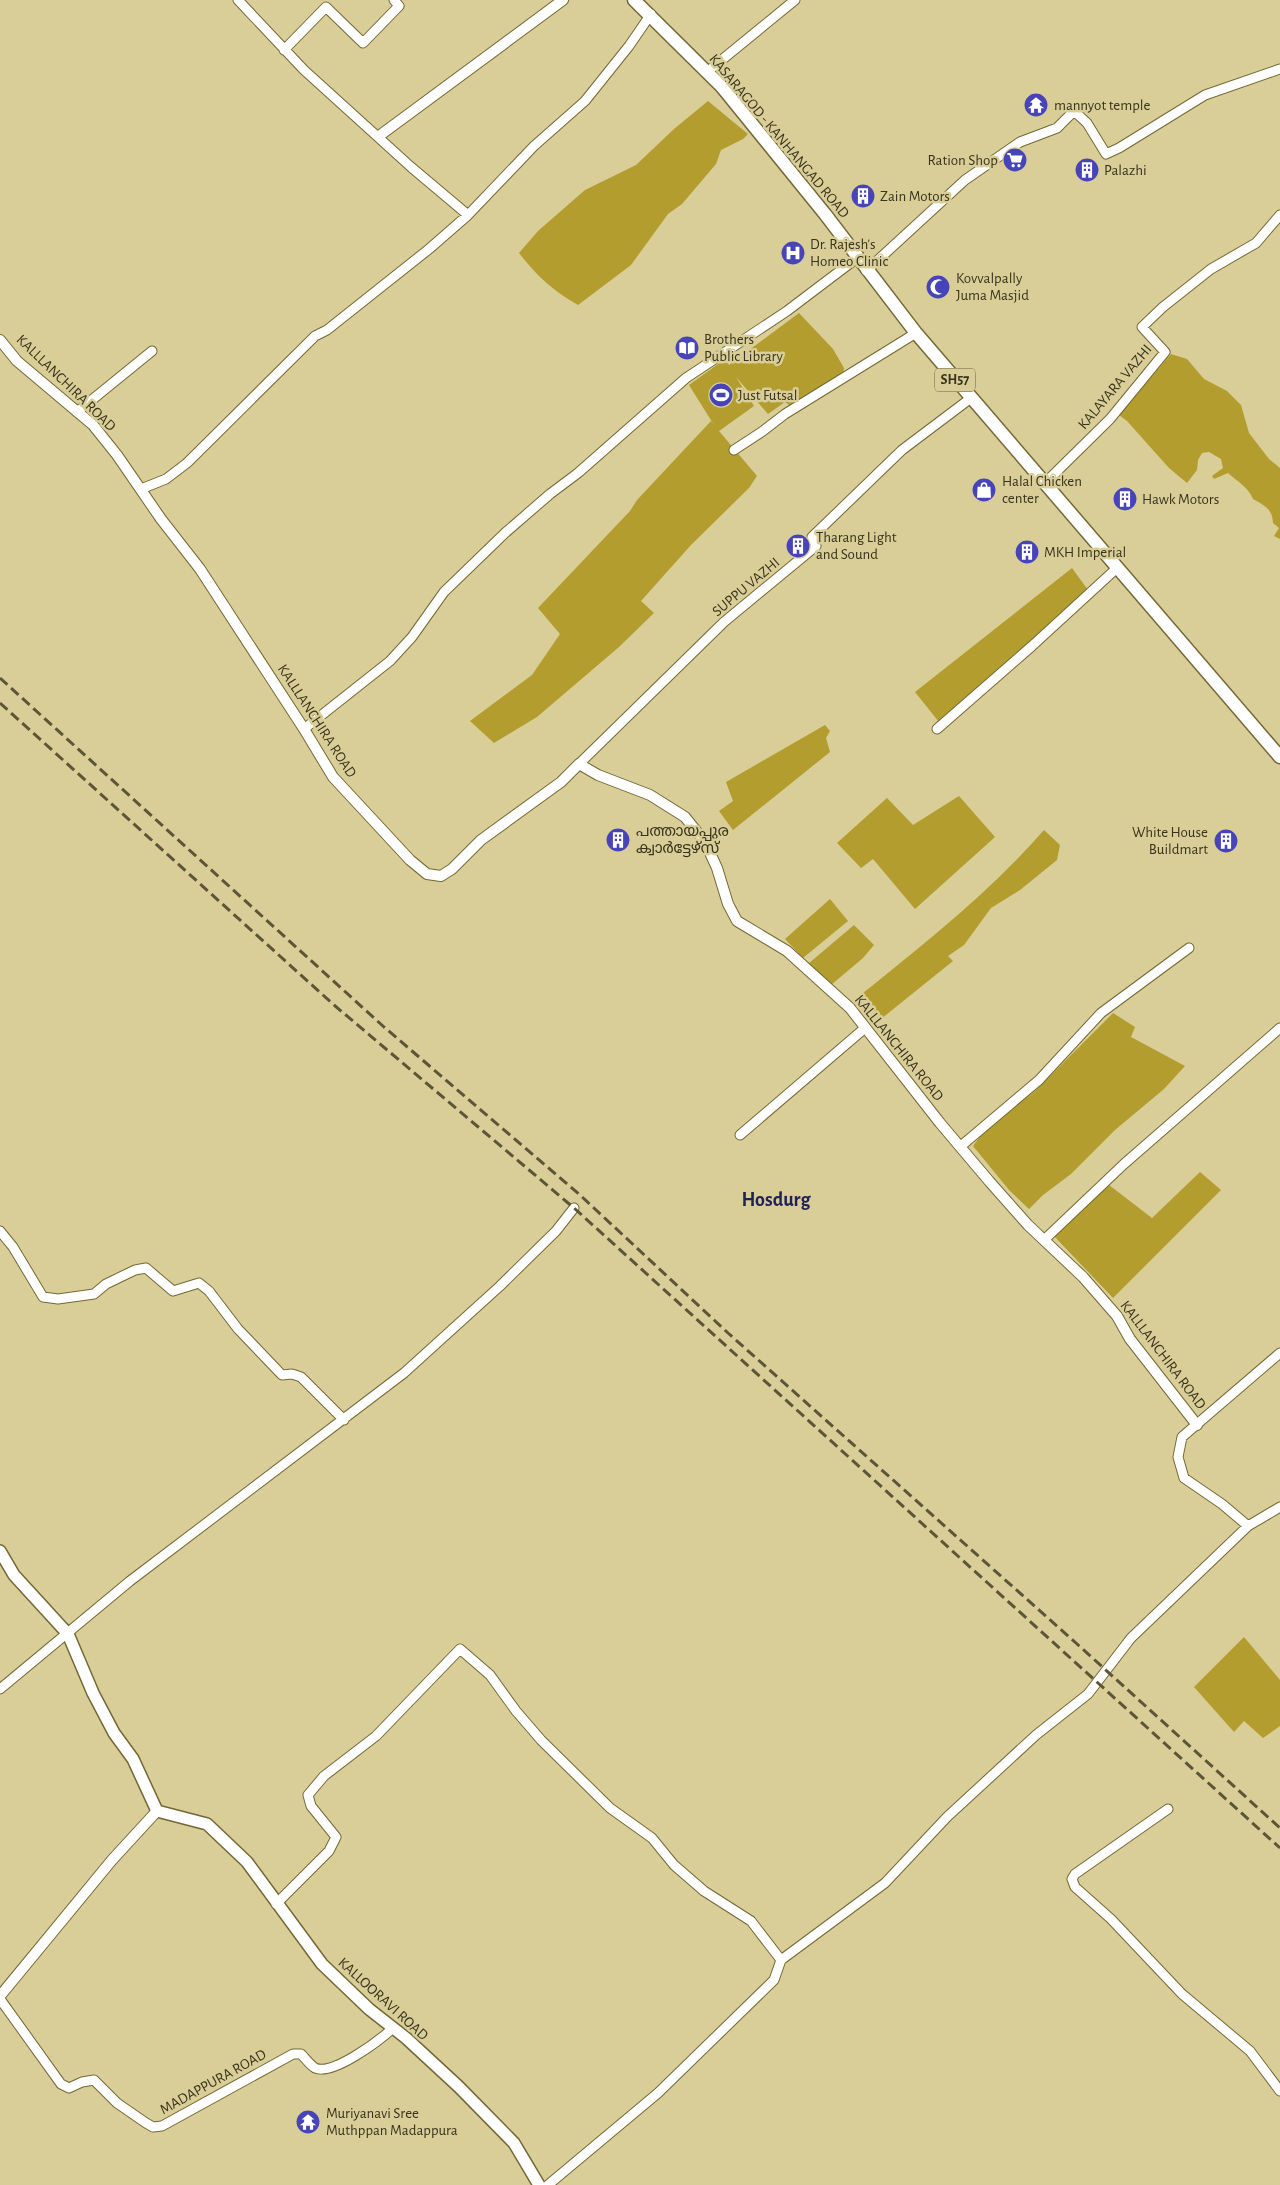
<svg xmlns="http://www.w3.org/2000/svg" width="1280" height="2185" font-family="'Alegreya Sans','Noto Sans Malayalam',sans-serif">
<rect width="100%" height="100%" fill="#d9ce97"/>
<!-- green -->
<path fill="#b29d2e" d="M 708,101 L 748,134 L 743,139 L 721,150 L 716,164 L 682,204 L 668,214 L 631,265 L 578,305 C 551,289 538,277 519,253 L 538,231 L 585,190 L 636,165 L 674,129 Z
M 799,313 L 833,349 L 844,368 L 843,375 L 792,407 L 785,402 L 768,414 L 736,377 L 754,406 L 719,431 L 757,476 L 749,488 L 691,545 L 641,601 L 654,613 L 619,647 L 537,717 L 494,743 L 470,721 L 532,675 L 560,634 L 538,608 L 630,511 L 637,500 L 711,421 L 714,425 L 689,385 L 725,359 L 729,365 Z
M 1171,354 L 1187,359 L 1204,379 L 1227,391 L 1241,405 L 1249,433 L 1269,459 L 1280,468 L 1280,539 L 1274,536 L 1279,528 L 1273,523 C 1272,508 1265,506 1253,499 C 1249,488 1237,481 1228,473 L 1214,479 L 1212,476 L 1223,468 L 1221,459 L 1209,452 L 1202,453 L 1198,460 L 1197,470 L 1187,483 L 1169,468 L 1127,421 L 1119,415 Z
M 1072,568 L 1088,590 L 1040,637 L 939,722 L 915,692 Z
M 825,725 L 830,731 L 826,738 L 830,752 L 733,830 L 719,811 L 733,801 L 726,782 Z
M 959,796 L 995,837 L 915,909 L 873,859 L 861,868 L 837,843 L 887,798 L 913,825 Z
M 1044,830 L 1060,845 L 1057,860 L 1020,890 L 991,908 L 964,945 L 948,956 L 953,961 L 876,1023 L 853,1001 C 919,948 988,894 1044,830 Z
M 830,899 L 848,921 L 803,958 L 785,939 Z
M 854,925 L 874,945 L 863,958 L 831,985 L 808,964 Z
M 1113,1013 L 1135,1027 L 1131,1037 L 1185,1066 L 1164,1089 L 1115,1130 L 1071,1174 L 1043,1195 L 1029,1209 L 1009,1190 L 973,1146 L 985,1130 L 1034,1092 Z
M 1200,1172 L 1221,1190 L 1113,1298 L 1054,1236 L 1109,1185 L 1152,1218 Z
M 1244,1637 L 1280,1680 L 1280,1726 L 1263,1738 L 1244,1721 L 1234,1732 L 1194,1687 Z"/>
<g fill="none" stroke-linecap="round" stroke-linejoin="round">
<defs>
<path id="minor" d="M 238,0 L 304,70 L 411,167 L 468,215
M 284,50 L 326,7 L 363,43 L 399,6 L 394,0
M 707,72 L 795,0
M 866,271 L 965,180 L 1020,142 L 1057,128 L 1074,111 L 1087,123 L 1106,154 L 1119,148 L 1205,95 L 1280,69
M 77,412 L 152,351
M 734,450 L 763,431 L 785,414 L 916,333
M 1044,484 L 1110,419 L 1165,352 L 1142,327 L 1163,307 L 1211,269 L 1256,243 L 1280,215
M 141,489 L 166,479 L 187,463 L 315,336 L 327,330 L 429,249 L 468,215 L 534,146 L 585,101 L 629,46 L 651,14
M 304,729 L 390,661 L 412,637 L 444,592 L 505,533 L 550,494 L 578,473 L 686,378 L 787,311 L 857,258
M 937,729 L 1032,646 L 1117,568
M 579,764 L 724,622 L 816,546 L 812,537 L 902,450 L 971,398
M 740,1135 L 865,1028
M 961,1146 L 1039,1080 L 1101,1013 L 1189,948
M 0,1231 L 13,1247 L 43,1297 L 58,1299 L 94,1294 L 106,1284 L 135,1270 L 146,1268 L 173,1291 L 199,1283 L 209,1291 L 238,1329 L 282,1375 L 292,1374 L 301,1377 L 344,1420
M 1044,1240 L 1124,1164 L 1280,1028
M 1248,1526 L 1280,1507
M 0,1689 L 130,1581 L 404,1373 L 500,1286 L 556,1231 L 574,1208
M 1168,1809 L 1075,1874 L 1072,1879 L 1075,1887 L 1111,1919 L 1182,1994 L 1250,2051 L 1280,2091
M 276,1904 L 329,1851 L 336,1837 L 311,1806 L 308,1795 L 324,1776 L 376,1736 L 460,1649 L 490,1675 L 516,1711 L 541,1740 L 610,1808 L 652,1838 L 674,1865 L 704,1891 L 751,1921 L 781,1960 L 885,1883 L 947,1817 L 1036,1735 L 1088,1694 L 1131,1638 L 1248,1526 L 1222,1504 L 1184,1478 L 1178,1457 L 1182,1437 L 1280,1353
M 0,1999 L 61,2084 L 69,2088 L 82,2082 L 94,2080 L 117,2103 L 146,2123 L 153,2127 L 162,2126 L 293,2054 L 301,2054 C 305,2058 310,2065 315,2068 C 333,2076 380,2040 393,2028
M 548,2185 L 658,2093 L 774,1980 L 781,1960"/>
<path id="tertiary" d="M 379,136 L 563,0
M 0,340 L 17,361 L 93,425 L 117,455 L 161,519 L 200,569 L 304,729 L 333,777 L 410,860 L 427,874 L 441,876 L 452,869 L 481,840 L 561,782 L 579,764 L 598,775 L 650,795 L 685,817 L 705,842 L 717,868 L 728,904 L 737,921 L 787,951 L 850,1008 L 940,1123 L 989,1181 L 1028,1225 L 1083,1277 L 1117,1316 L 1130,1339 L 1197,1425
M 0,1996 L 112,1860 L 157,1811"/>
<path id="secondary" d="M 0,1551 L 14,1575 L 68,1634 L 93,1693 L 114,1733 L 133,1759 L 157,1811 L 207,1824 L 247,1862 L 322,1964 L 369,2009 L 406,2038 L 459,2087 L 514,2143 L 539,2185"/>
<path id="primary" d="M 634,0 L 722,87 L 825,214 L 916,333 L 1280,757"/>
</defs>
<!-- minor casing -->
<use href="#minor" stroke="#736834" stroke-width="11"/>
<!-- tertiary casing -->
<use href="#tertiary" stroke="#736834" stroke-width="12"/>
<!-- secondary casing -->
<use href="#secondary" stroke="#736834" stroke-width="14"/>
<!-- primary casing -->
<use href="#primary" stroke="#736834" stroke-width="15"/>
<!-- minor -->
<use href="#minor" stroke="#fff" stroke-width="9"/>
<!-- tertiary -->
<use href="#tertiary" stroke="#fff" stroke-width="10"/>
<!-- secondary -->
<use href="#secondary" stroke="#fff" stroke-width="11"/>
<!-- primary -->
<use href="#primary" stroke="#fff" stroke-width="12"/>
<!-- rail -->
<path stroke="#5c5538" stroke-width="3" stroke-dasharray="10 5" stroke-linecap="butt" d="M 0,678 L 384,1027 L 580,1195 L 728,1333 L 1076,1643 L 1280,1828
M 0,703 L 334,1005 L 574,1208 L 1280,1848"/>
</g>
<!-- icons -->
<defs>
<symbol id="temple-disc" viewBox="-11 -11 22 22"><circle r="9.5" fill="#4744ba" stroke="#d9ce97"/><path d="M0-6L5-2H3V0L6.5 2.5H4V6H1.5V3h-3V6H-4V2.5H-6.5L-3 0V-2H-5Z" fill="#fff"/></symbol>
<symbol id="supermarket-disc" viewBox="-11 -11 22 22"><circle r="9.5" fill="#4744ba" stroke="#d9ce97"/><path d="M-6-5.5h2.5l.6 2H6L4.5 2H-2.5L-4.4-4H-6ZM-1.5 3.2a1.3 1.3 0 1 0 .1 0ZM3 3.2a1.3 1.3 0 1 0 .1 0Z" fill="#fff"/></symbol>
<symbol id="building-disc" viewBox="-11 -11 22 22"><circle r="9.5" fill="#4744ba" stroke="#d9ce97"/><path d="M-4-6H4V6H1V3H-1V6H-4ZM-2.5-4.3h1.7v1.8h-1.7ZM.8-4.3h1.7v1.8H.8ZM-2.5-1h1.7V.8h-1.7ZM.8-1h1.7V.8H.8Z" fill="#fff"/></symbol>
<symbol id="hospital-disc" viewBox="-11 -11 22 22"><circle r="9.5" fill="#4744ba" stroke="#d9ce97"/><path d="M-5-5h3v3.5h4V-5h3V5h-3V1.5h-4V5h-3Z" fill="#fff"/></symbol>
<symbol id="mosque-disc" viewBox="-11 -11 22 22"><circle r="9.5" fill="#4744ba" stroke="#d9ce97"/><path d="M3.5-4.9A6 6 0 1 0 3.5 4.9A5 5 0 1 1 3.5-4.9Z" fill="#fff"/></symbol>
<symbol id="library-disc" viewBox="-11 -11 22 22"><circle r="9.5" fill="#4744ba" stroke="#d9ce97"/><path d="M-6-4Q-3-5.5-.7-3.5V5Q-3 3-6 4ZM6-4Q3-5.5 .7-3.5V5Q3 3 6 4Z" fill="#fff"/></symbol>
<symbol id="stadium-disc" viewBox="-11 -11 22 22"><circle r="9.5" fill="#4744ba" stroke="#d9ce97"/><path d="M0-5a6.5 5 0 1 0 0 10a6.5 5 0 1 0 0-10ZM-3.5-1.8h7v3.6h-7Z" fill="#fff"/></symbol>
<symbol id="shop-disc" viewBox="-11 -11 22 22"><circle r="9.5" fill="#4744ba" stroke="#d9ce97"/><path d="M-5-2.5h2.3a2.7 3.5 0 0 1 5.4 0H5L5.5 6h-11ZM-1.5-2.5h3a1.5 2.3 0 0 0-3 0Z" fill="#fff"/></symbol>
</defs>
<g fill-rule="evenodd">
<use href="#temple-disc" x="1022" y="91" width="28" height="28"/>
<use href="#supermarket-disc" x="1001" y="146" width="28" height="28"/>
<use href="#building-disc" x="1073" y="156" width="28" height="28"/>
<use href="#building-disc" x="849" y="182" width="28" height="28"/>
<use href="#hospital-disc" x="779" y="239" width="28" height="28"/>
<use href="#mosque-disc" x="924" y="273" width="28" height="28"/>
<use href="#library-disc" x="673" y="334" width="28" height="28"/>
<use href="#stadium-disc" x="707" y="381" width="28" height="28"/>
<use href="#shop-disc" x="970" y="476" width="28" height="28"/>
<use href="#building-disc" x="1111" y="485" width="28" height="28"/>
<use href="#building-disc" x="784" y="532" width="28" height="28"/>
<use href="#building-disc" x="1013" y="538" width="28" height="28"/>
<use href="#building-disc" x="604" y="826" width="28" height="28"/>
<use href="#building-disc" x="1212" y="827" width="28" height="28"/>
<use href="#temple-disc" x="294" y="2108" width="28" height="28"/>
</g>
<g text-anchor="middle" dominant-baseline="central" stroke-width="5" stroke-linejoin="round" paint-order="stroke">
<!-- shield labels -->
<rect fill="#d9ce97" stroke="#686242" stroke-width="1" x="935" y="368.5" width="40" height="23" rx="4"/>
<g font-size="14" font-weight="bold" fill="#38331d">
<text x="955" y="380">SH57</text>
</g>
<!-- poi labels -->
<g font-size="15" fill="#38331d" stroke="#d9ce97" text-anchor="start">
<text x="1054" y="105">mannyot temple</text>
<text x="998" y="160" text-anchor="end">Ration Shop</text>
<text x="1104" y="170">Palazhi</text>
<text x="880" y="196">Zain Motors</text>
<text x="810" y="244">Dr. Rajesh's<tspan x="810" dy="17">Homeo Clinic</tspan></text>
<text x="956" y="278">Kovvalpally<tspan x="956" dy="17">Juma Masjid</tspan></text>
<text x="704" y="339">Brothers<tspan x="704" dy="17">Public Library</tspan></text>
<text x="738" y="395">Just Futsal</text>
<text x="1002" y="481">Halal Chicken<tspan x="1002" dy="17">center</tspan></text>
<text x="1142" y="499">Hawk Motors</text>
<text x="816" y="537">Tharang Light<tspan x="816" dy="17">and Sound</tspan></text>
<text x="1044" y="552">MKH Imperial</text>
<text x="636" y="831">പത്തായപ്പുര<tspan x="636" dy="17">ക്വാർട്ടേഴ്സ്</tspan></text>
<text x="1208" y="832" text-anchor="end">White House<tspan x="1208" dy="17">Buildmart</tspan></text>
<text x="326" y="2113">Muriyanavi Sree<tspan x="326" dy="17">Muthppan Madappura</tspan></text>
</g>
<!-- street labels -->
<g font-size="15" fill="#38331d" stroke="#d9ce97">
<text transform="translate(779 136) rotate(50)">KASARAGOD - KANHANGAD ROAD</text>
<text transform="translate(66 383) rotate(44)">KALLLANCHIRA ROAD</text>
<text transform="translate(1115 387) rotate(-50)">KALAYARA VAZHI</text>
<text transform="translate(746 587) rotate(-40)">SUPPU VAZHI</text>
<text transform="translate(317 721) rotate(57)">KALLLANCHIRA ROAD</text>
<text transform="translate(899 1048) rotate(51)">KALLLANCHIRA ROAD</text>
<text transform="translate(1163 1355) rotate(53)">KALLLANCHIRA ROAD</text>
<text transform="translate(383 1999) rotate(42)">KALLOORAVI ROAD</text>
<text transform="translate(213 2082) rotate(-29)">MADAPPURA ROAD</text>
</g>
<!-- district labels -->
<g font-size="20" font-weight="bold" fill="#22225b" stroke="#d9ce97">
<text x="776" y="1200">Hosdurg</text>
</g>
</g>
</svg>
